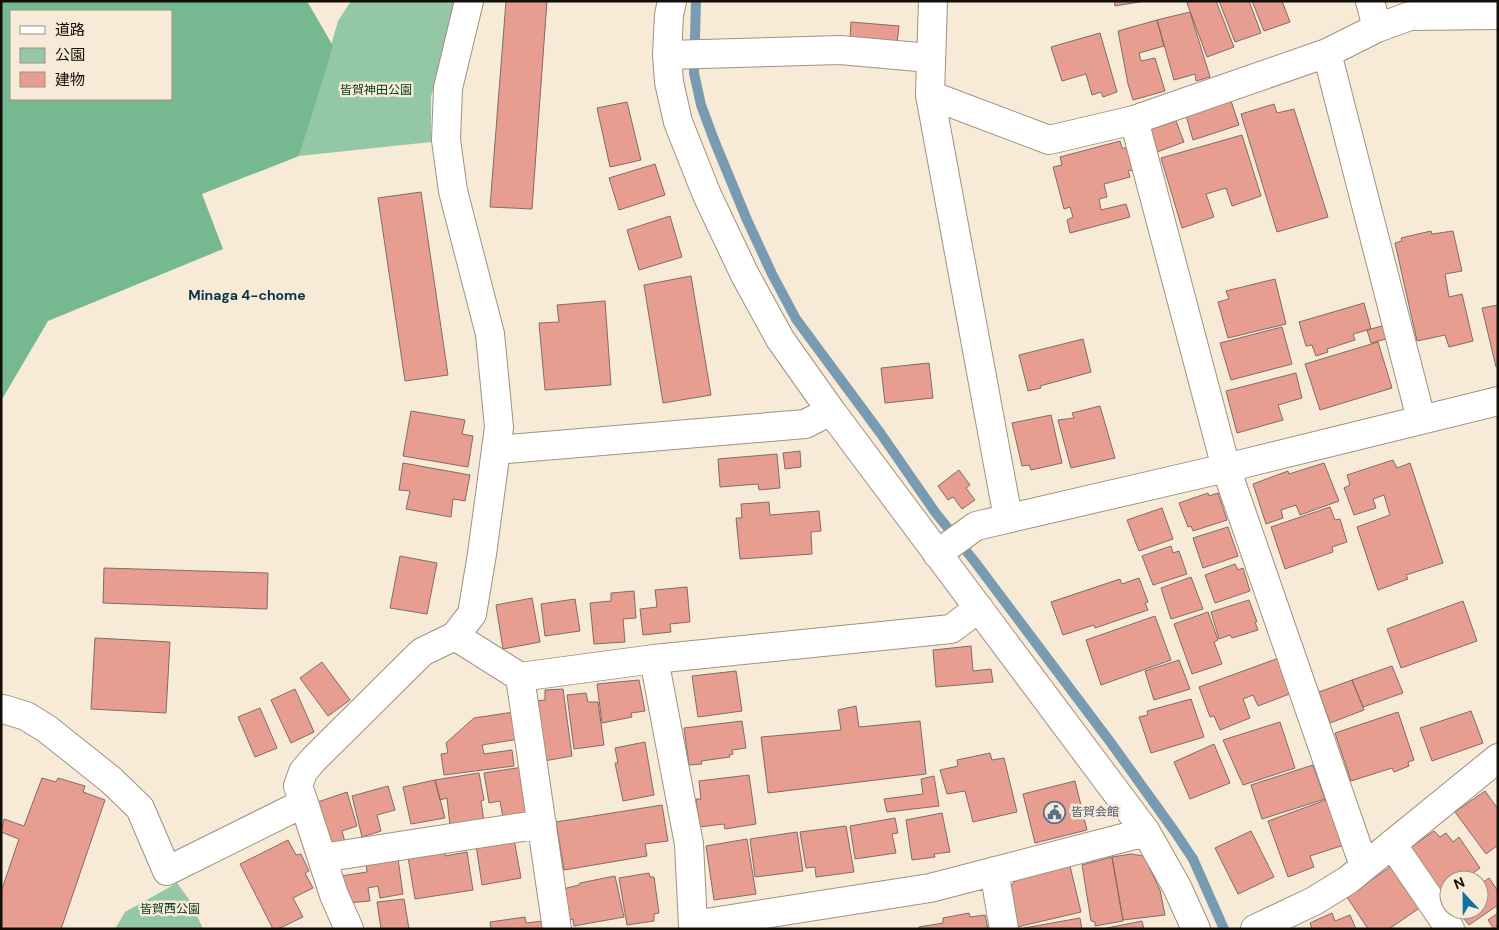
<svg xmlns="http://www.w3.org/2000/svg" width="1499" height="930" font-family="'DM Sans','Noto Sans JP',sans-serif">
<rect width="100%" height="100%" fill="#f7ead6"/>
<!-- green -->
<path fill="#93c7a6" d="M 351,1 L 457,1 L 431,97 L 431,142 L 299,156 L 338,21 Z
M 177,883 L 191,902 L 203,929 L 115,929 L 125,912 Z"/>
<!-- forest -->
<path fill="#76b990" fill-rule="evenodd" d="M 1,1 L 307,1 L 333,46 L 299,156 L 202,194 L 223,249 L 48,321 L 1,401 ZM 11,11 L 171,11 L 171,99 L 11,99 Z"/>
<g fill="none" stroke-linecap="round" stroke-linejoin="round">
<!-- stream -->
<path stroke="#789bb2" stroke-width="10" d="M 696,1 L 694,73 L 701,105 L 714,140 L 747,220 L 772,274 L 796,319 L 881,434 L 935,512 L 975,562 L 1111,743 L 1175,832 L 1193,859 L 1224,929"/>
</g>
<!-- building -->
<path fill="#e89d91" stroke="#826b68" d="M 506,1 L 547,1 L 532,209 L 490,207 Z
M 1114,1 L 1145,1 L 1115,6 Z
M 1191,1 L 1216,1 L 1234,47 L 1207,57 L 1187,3 Z
M 1219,1 L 1249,1 L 1261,33 L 1235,42 Z
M 1252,1 L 1282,1 L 1290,22 L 1264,31 Z
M 1190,12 L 1210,77 L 1196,81 L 1195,74 L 1174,80 L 1157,20 Z
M 1157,20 L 1164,46 L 1139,53 L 1141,61 L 1155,58 L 1165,91 L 1133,100 L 1128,84 L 1118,31 Z
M 851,22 L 899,26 L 897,43 L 850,39 Z
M 1100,33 L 1117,92 L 1103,97 L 1101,92 L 1092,95 L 1086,74 L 1062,81 L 1051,47 Z
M 1230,98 L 1239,125 L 1193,140 L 1185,112 Z
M 627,102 L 641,160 L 610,167 L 597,108 Z
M 1274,104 L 1277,113 L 1294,109 L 1328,217 L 1277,232 L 1241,114 Z
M 1176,121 L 1184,142 L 1157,152 L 1149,130 Z
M 1242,135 L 1261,196 L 1232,206 L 1226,188 L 1206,194 L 1214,217 L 1182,228 L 1161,158 Z
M 1120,141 L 1122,148 L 1127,148 L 1136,169 L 1128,171 L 1130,177 L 1104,184 L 1107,197 L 1099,199 L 1101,210 L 1126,204 L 1130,217 L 1070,233 L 1067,220 L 1073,217 L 1070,207 L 1064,209 L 1053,167 L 1062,165 L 1060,157 Z
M 655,164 L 665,195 L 619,210 L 609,178 Z
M 421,192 L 448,375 L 405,381 L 378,198 Z
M 670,216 L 682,257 L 639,270 L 627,230 Z
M 1431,231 L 1432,234 L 1453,231 L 1462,271 L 1445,274 L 1449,297 L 1462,294 L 1473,341 L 1449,347 L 1445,335 L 1417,341 L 1395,243 L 1402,241 L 1401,238 Z
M 691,276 L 711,395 L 663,403 L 644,285 Z
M 1275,279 L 1286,324 L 1228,338 L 1218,302 L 1229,299 L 1226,291 Z
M 605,301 L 611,385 L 545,390 L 539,323 L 559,322 L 557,305 Z
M 1364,303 L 1371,329 L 1353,334 L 1355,340 L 1327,349 L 1328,352 L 1316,356 L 1312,345 L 1306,346 L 1299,322 Z
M 1498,305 L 1498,366 L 1496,367 L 1482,308 Z
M 1386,325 L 1390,338 L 1371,343 L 1367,330 Z
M 1282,327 L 1292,364 L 1231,380 L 1220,343 Z
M 1083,339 L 1091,372 L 1040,386 L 1041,388 L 1028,391 L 1019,355 Z
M 1378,342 L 1392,388 L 1320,410 L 1305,364 Z
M 929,363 L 933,398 L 885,403 L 881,368 Z
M 1296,373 L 1302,398 L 1278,405 L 1283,420 L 1237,433 L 1226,391 Z
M 1100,406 L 1115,458 L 1071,468 L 1058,420 L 1074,418 L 1072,413 Z
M 411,411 L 465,420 L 462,434 L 473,436 L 468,467 L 403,456 Z
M 1051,415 L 1062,463 L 1031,470 L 1029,465 L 1022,466 L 1012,423 Z
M 800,451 L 801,467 L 785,469 L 783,453 Z
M 777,454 L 780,488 L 759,490 L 758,484 L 720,487 L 718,459 Z
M 1393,460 L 1397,468 L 1410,463 L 1443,563 L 1406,575 L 1408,579 L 1378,590 L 1357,527 L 1390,515 L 1384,495 L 1373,499 L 1376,508 L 1354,515 L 1344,488 L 1350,485 L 1347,475 Z
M 403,463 L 470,475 L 465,501 L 453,499 L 451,517 L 406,509 L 410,491 L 399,490 Z
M 1324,463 L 1339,501 L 1300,515 L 1296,505 L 1281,510 L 1283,518 L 1266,524 L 1253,484 L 1288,471 L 1289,474 Z
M 959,470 L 970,485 L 966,488 L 975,500 L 962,509 L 953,497 L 948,500 L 938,486 Z
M 1208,493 L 1209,496 L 1218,493 L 1227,520 L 1193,531 L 1191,526 L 1188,527 L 1179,503 Z
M 769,502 L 770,515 L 819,511 L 821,531 L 811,532 L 812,554 L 740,559 L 736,518 L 742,518 L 741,504 Z
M 1330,507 L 1335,520 L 1340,519 L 1347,542 L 1332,547 L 1333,552 L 1285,569 L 1271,527 Z
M 1162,508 L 1173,539 L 1139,551 L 1127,520 Z
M 1228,527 L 1238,556 L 1203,568 L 1193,538 Z
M 1171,546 L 1173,553 L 1179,551 L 1187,574 L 1153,585 L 1142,556 Z
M 400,556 L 437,563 L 427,614 L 390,608 Z
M 1235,564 L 1238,570 L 1243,568 L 1250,591 L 1215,603 L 1205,575 Z
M 104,568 L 268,573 L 267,609 L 103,603 Z
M 1191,577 L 1203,609 L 1171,619 L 1161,588 Z
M 1139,578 L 1148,602 L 1145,603 L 1148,610 L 1095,628 L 1094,625 L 1063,635 L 1051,602 L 1120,579 L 1122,584 Z
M 687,587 L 690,622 L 670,624 L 671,632 L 643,635 L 640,609 L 657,607 L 655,590 Z
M 634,591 L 636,618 L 623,619 L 625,642 L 594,644 L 590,603 L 611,601 L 611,593 Z
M 532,598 L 540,642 L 503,649 L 496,605 Z
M 575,599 L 580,631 L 545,636 L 541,604 Z
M 1249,600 L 1257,622 L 1255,622 L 1258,630 L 1232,638 L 1230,635 L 1219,639 L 1211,612 Z
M 1463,601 L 1477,641 L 1401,668 L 1387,629 Z
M 1208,612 L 1218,640 L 1214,642 L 1222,664 L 1192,674 L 1174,624 Z
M 1155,616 L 1171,660 L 1101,685 L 1086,640 Z
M 95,638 L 170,642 L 166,713 L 91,709 Z
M 971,646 L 973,671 L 991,669 L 993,682 L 936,687 L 933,650 Z
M 1279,658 L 1292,693 L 1258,706 L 1253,695 L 1243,699 L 1250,718 L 1220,730 L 1214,716 L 1210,717 L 1199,687 Z
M 1179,660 L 1190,689 L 1154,700 L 1145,671 Z
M 322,662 L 350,700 L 328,716 L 300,678 Z
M 1392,666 L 1403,693 L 1363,707 L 1352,680 Z
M 736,671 L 742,711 L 698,717 L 692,676 Z
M 639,680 L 645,711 L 631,713 L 632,717 L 602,723 L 597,684 Z
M 1352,680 L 1364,710 L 1330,723 L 1319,692 Z
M 295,689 L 314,732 L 291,743 L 271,700 Z
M 563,689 L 572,756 L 544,761 L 536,701 L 545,700 L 545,690 Z
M 586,693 L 588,702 L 598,702 L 604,745 L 574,749 L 567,695 Z
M 1191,699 L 1204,737 L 1151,753 L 1139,717 L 1148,715 L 1147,711 Z
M 856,706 L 859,727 L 920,721 L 926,774 L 768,793 L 761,737 L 841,730 L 838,710 Z
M 260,708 L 277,748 L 255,757 L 238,717 Z
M 1471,711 L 1483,743 L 1432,761 L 1420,728 Z
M 514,712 L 519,739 L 482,745 L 484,754 L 512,750 L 514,766 L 444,775 L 441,754 L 448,753 L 446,743 L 474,718 Z
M 1398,712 L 1414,760 L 1408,762 L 1409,766 L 1394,772 L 1392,768 L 1351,781 L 1335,733 Z
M 742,721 L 746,748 L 732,750 L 733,754 L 729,755 L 730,757 L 701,761 L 702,764 L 689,765 L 684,728 Z
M 1280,722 L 1295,768 L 1243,785 L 1223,740 Z
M 645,742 L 654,795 L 623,801 L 615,763 L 618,763 L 615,748 Z
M 1214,744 L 1230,783 L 1190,799 L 1174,762 Z
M 990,753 L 992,760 L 1004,758 L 1017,812 L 973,822 L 965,791 L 947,794 L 940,770 L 958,766 L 957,760 Z
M 1313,765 L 1325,799 L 1262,819 L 1251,785 Z
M 523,767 L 530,814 L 503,818 L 500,801 L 489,803 L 484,773 Z
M 479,773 L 484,800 L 481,801 L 484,821 L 450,826 L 447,798 L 440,800 L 435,780 Z
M 749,775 L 756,824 L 725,829 L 724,824 L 699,827 L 696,799 L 701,799 L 699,781 Z
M 934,776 L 939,806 L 887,812 L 884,799 L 923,794 L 921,779 Z
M 42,778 L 56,782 L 58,778 L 85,786 L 83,792 L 105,800 L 61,929 L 1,929 L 1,892 L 19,839 L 1,832 L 4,819 L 24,826 Z
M 435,780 L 445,818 L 411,824 L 403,787 Z
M 1075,781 L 1087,830 L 1035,843 L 1023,794 Z
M 388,786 L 395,810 L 377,815 L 381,831 L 362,837 L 352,796 Z
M 1485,791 L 1498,809 L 1498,845 L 1486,854 L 1455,812 Z
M 347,792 L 357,826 L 342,831 L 345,842 L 326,845 L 315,803 Z
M 1329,799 L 1344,845 L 1310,856 L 1314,867 L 1288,877 L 1268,821 Z
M 662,805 L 668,841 L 645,844 L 647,856 L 564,870 L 556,822 Z
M 942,813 L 950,852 L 934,854 L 935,857 L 912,860 L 906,820 Z
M 895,818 L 898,833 L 892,834 L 896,853 L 855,859 L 850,826 Z
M 846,826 L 854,872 L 816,877 L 815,867 L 806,868 L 800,832 Z
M 1251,831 L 1274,877 L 1238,894 L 1215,848 Z
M 1434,831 L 1440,837 L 1446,833 L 1453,842 L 1459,837 L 1480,868 L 1463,880 L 1449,880 L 1449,887 L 1441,892 L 1410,848 Z
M 797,832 L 803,871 L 755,877 L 750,839 Z
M 514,839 L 521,878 L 482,885 L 476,845 Z
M 747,839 L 756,894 L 714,900 L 706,846 Z
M 288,840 L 296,855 L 301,854 L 309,871 L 305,873 L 313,888 L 293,898 L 303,917 L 278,929 L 273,929 L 240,864 Z
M 445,852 L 445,856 L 467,852 L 473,890 L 415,899 L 408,857 Z
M 1131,854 L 1144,856 L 1160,890 L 1165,915 L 1123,920 L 1112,857 Z
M 1112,857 L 1123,921 L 1095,926 L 1095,922 L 1091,921 L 1082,865 Z
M 398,859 L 403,894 L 380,898 L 378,886 L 368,888 L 370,901 L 346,903 L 341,876 L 367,872 L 366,864 Z
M 1393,865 L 1421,907 L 1389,929 L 1368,929 L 1347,897 Z
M 1070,866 L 1081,912 L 1013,928 L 1006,892 L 1016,880 Z
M 649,873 L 650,877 L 654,877 L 659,913 L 654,914 L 654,921 L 627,925 L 619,878 Z
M 615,876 L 624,917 L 574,926 L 573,919 L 570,920 L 563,889 L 579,885 L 580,883 Z
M 1489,878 L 1498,891 L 1498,905 L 1469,925 L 1460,914 L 1458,916 L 1454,910 L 1479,910 L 1479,885 Z
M 404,899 L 409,929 L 381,929 L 377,902 Z
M 969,913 L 970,917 L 985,915 L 988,929 L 919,929 L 919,927 L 943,923 L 943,918 Z
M 1332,913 L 1335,921 L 1350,915 L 1356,929 L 1312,929 L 1310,923 Z
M 1498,913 L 1498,929 L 1494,929 L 1488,920 Z
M 525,917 L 526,923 L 543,921 L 544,929 L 491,929 L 490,922 Z
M 1080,918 L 1082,929 L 1024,929 L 1024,928 Z
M 1142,921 L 1144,929 L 1102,929 Z"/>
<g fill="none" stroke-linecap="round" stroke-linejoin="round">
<defs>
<path id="minor" d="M 672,1 L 669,15 L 667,55 L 669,82 L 678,122 L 707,195 L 745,275 L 780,339 L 831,411 L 1146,832 L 1177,887 L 1196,929
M 933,1 L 930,95 L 1008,518
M 1370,1 L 1377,28
M 1327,53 L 1421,419
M 667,55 L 840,50 L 930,58
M 930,95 L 1049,140 L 1134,120 L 1327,53 L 1377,28 L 1410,16 L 1498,15
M 1134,120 L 1226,468 L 1364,866
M 496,450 L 805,424 L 831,411
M 937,554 L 976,526 L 1226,468 L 1498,401
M 455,636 L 520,677 L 654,659 L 951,629 L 979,608
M 654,659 L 689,844 L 693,925 L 930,888 L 1146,832
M 520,677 L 557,929
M 3,709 L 26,716 L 47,729 L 111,780 L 140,808 L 167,871 L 304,803 L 298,786 L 303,772 L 313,760 L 422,652 L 455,636 L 472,614 L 482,554 L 499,427 L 490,334 L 453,191 L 446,140 L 448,88 L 469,1
M 304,803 L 334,895 L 349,929
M 1392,844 L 1450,929
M 322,858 L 542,824
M 994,871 L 1004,929
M 1255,929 L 1314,901 L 1348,880 L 1498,758"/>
</defs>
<!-- minor casing -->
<use href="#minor" stroke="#9e9280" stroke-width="30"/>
<!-- minor -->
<use href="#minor" stroke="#fff" stroke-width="28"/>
</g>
<!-- icons -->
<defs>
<symbol id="civic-ring" viewBox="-11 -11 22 22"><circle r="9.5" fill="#f7ead6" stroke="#5c6f8a" stroke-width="1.5"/><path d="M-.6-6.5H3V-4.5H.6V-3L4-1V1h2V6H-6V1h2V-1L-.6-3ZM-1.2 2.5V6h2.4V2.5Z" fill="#5c6f8a"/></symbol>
</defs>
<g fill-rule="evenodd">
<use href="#civic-ring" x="1042" y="800" width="25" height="25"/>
</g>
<g text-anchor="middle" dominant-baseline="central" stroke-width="5" stroke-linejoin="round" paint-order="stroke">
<!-- park labels -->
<g font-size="12" fill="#084025" stroke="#f7ead6">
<text x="376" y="90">皆賀神田公園</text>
<text x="170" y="909">皆賀西公園</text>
</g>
<!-- service labels -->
<g font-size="12" fill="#4e5e75" stroke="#f7ead6" text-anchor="start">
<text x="1071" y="812">皆賀会館</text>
</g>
<!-- neighbourhood labels -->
<g font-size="14" font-weight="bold" fill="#053147" stroke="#f7ead6">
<text x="247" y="295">Minaga 4-chome</text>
</g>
</g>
<!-- border -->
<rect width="1499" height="930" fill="none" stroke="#120e08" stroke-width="5"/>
<!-- legend -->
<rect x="10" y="10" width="162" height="90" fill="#f7ead6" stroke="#9b9284"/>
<rect x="20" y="26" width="25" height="8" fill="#ffffff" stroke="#9b9284"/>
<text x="55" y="35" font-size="15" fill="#120e08">道路</text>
<rect x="20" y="48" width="25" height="15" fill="#93c7a6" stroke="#9b9284"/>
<text x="55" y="60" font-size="15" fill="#120e08">公園</text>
<rect x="20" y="72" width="25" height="15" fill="#e89d91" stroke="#9b9284"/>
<text x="55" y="85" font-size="15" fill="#120e08">建物</text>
<!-- north arrow -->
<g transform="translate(1464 895) rotate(338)"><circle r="24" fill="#f7ead6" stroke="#9b9284"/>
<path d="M0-4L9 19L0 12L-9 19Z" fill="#1172a0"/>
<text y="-8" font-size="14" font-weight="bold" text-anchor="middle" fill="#120e08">N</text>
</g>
</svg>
